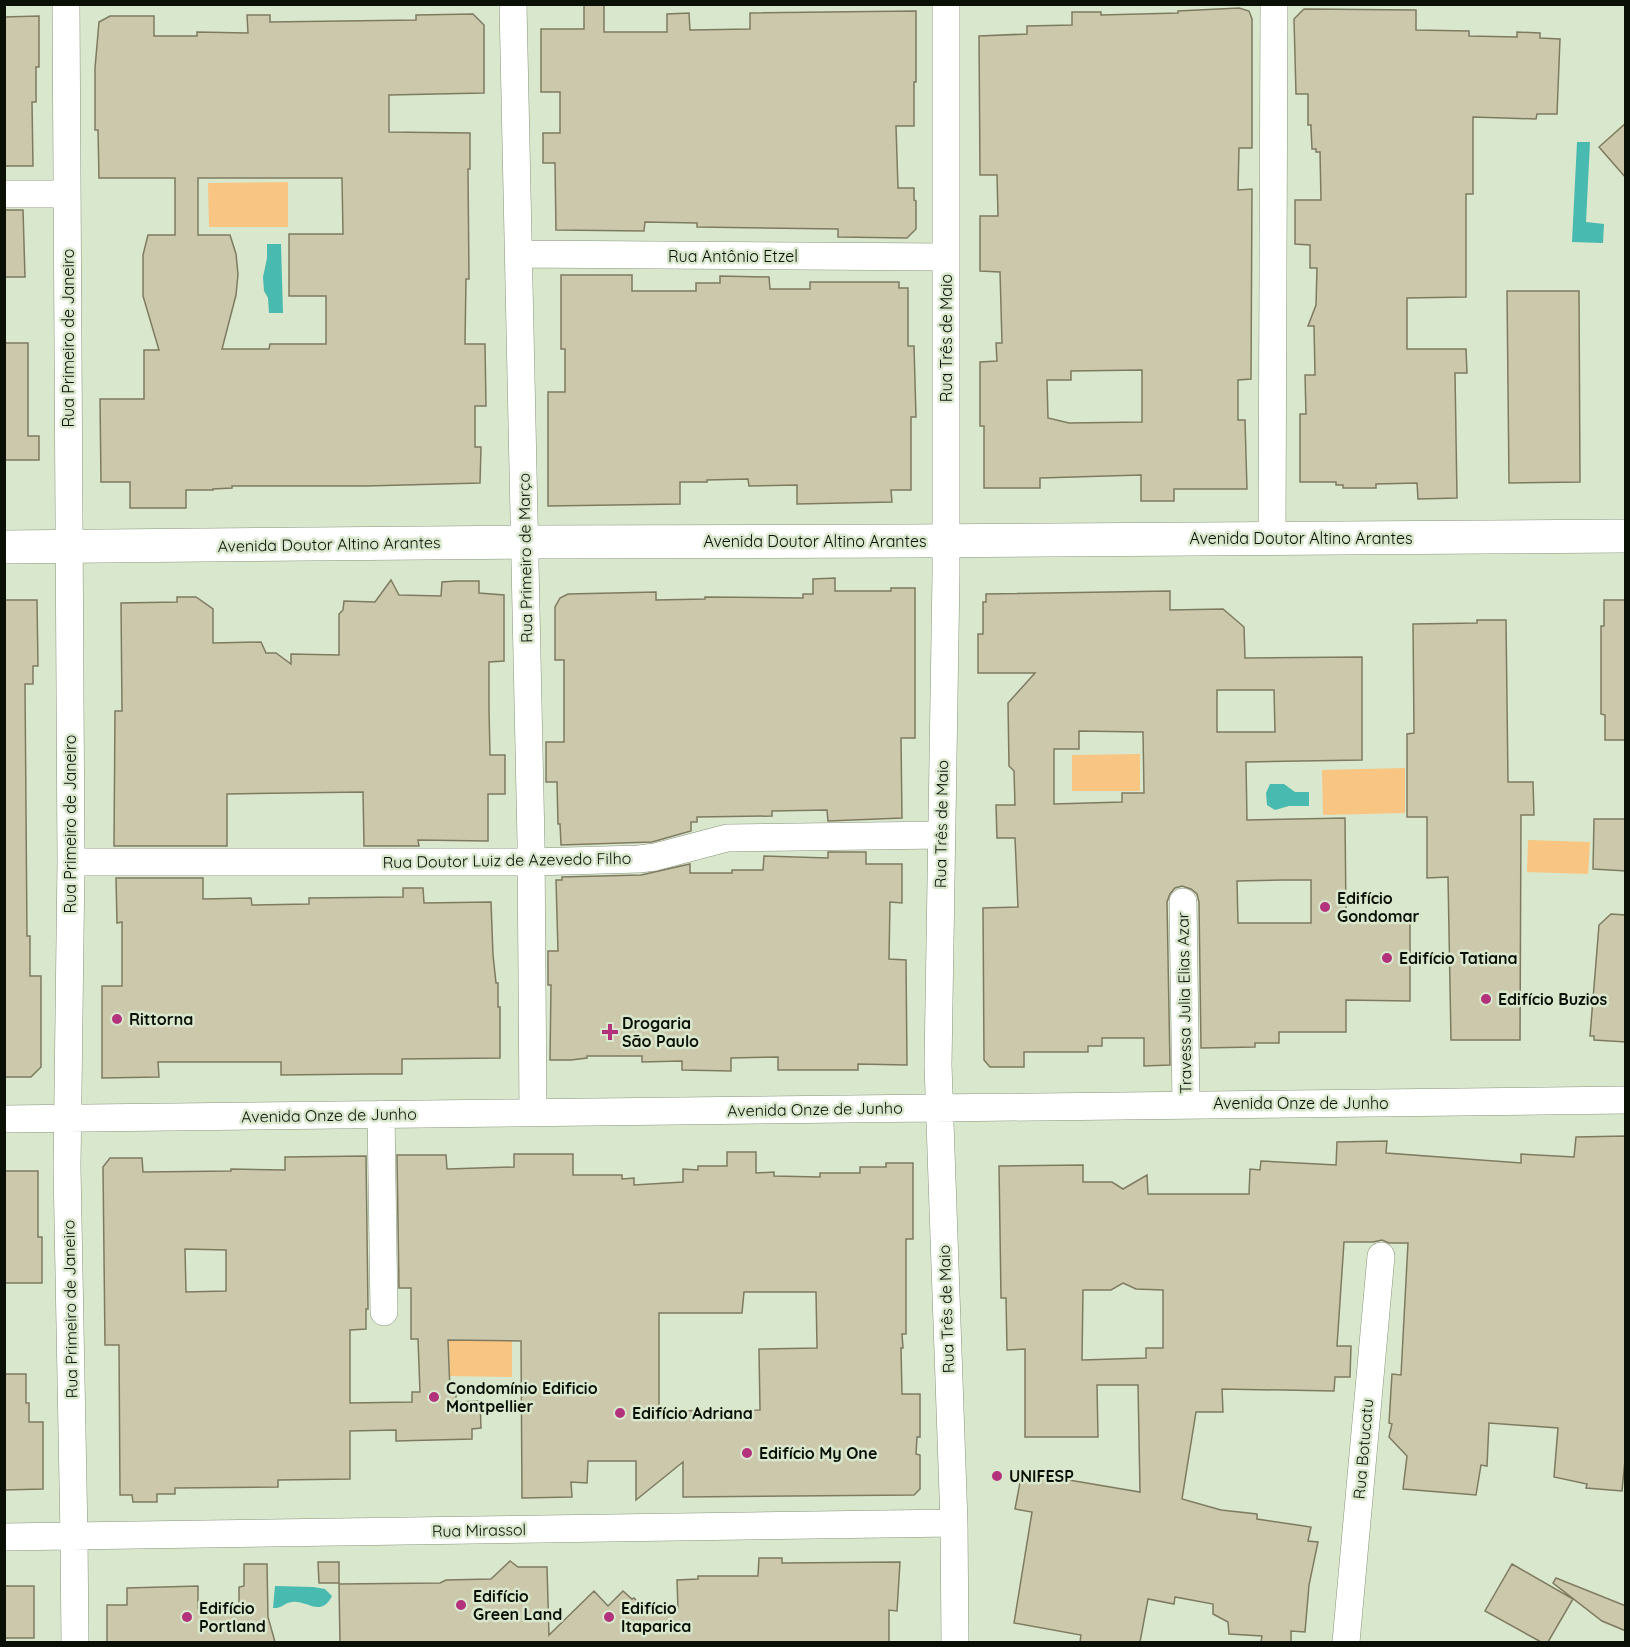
<svg xmlns="http://www.w3.org/2000/svg" width="1630" height="1647" font-family="Quicksand,sans-serif">
<rect width="100%" height="100%" fill="#d9e7cc"/>
<!-- green -->
<path fill="#f8c582" d="M 288,182 L 288,227 L 209,227 L 208,183 Z
M 1140,754 L 1140,791 L 1072,791 L 1072,755 Z
M 1405,768 L 1405,813 L 1323,815 L 1322,770 Z
M 1528,840 L 1590,842 L 1588,874 L 1527,872 Z
M 449,1340 L 512,1341 L 512,1377 L 450,1376 Z"/>
<!-- water -->
<path fill="#49baaf" d="M 1577,142 L 1590,142 L 1586,222 L 1604,224 L 1603,243 L 1572,242 Z
M 267,244 L 281,244 L 283,313 L 269,313 L 268,298 L 264,291 L 263,277 L 267,258 Z
M 1270,784 L 1284,784 L 1295,792 L 1309,792 L 1309,806 L 1289,806 L 1275,810 L 1267,805 L 1266,793 Z
M 275,1586 L 313,1587 L 325,1589 L 332,1596 C 321,1618 307,1600 292,1602 C 284,1603 281,1609 273,1608 Z"/>
<!-- building -->
<path fill="#ccc8ac" stroke="#7f7b61" stroke-width="1.5" fill-rule="evenodd" d="M 584,4 L 604,4 L 604,32 L 667,32 L 667,14 L 689,13 L 690,30 L 750,29 L 750,13 L 916,11 L 916,82 L 914,82 L 914,126 L 896,126 L 898,188 L 914,188 L 914,200 L 916,201 L 916,229 L 907,238 L 838,237 L 838,229 L 697,227 L 697,223 L 645,222 L 644,231 L 556,230 L 555,163 L 543,163 L 543,133 L 560,133 L 560,92 L 541,92 L 541,29 L 584,29 Z
M 1239,8 L 1249,11 L 1252,19 L 1252,148 L 1239,148 L 1238,190 L 1252,189 L 1251,379 L 1238,380 L 1238,420 L 1245,420 L 1247,489 L 1174,489 L 1174,501 L 1141,501 L 1141,475 L 1040,478 L 1040,488 L 984,488 L 984,426 L 980,426 L 980,362 L 997,361 L 996,343 L 1002,343 L 1000,272 L 980,271 L 980,216 L 998,216 L 997,175 L 980,175 L 979,36 L 1027,34 L 1027,26 L 1072,25 L 1072,12 L 1101,12 L 1101,15 L 1178,13 L 1178,11 ZM 1142,370 L 1142,422 L 1069,423 L 1048,418 L 1047,380 L 1071,380 L 1071,371 Z
M 1304,9 L 1416,10 L 1416,30 L 1469,31 L 1469,36 L 1517,37 L 1517,32 L 1540,33 L 1540,38 L 1560,39 L 1557,114 L 1537,114 L 1536,119 L 1473,117 L 1473,194 L 1466,194 L 1466,297 L 1407,298 L 1407,349 L 1466,349 L 1467,373 L 1455,373 L 1457,498 L 1418,499 L 1417,483 L 1376,484 L 1376,488 L 1343,488 L 1343,485 L 1336,485 L 1336,482 L 1300,482 L 1300,414 L 1306,414 L 1305,375 L 1315,375 L 1314,326 L 1308,326 L 1316,305 L 1317,268 L 1310,268 L 1310,245 L 1295,244 L 1295,200 L 1321,200 L 1320,152 L 1316,152 L 1316,149 L 1312,149 L 1311,127 L 1311,125 L 1308,125 L 1308,94 L 1296,94 L 1294,19 Z
M 473,14 L 484,25 L 484,93 L 389,95 L 389,132 L 470,133 L 470,169 L 468,169 L 469,279 L 466,279 L 465,344 L 485,344 L 486,406 L 475,406 L 475,447 L 481,447 L 480,483 L 366,486 L 232,486 L 232,488 L 213,489 L 213,490 L 186,490 L 186,508 L 130,508 L 130,482 L 101,482 L 100,399 L 144,399 L 144,350 L 159,350 L 143,296 L 143,255 L 148,235 L 175,235 L 175,178 L 99,178 L 98,130 L 95,130 L 95,68 L 99,22 L 110,16 L 154,16 L 154,36 L 197,36 L 197,32 L 248,33 L 247,15 L 270,15 L 270,22 L 416,20 L 416,15 ZM 198,178 L 342,178 L 343,234 L 289,234 L 289,296 L 326,296 L 326,344 L 270,344 L 269,349 L 222,349 L 236,295 L 238,274 L 236,254 L 230,235 L 198,235 Z
M 39,16 L 39,67 L 36,67 L 36,102 L 32,102 L 33,166 L 4,166 L 4,17 Z
M 1626,123 L 1626,178 L 1599,147 Z
M 4,210 L 23,210 L 25,277 L 4,277 Z
M 561,275 L 632,275 L 632,291 L 696,291 L 696,283 L 720,283 L 720,276 L 769,277 L 770,289 L 810,289 L 810,282 L 899,282 L 899,288 L 908,288 L 908,346 L 914,346 L 916,417 L 911,417 L 911,490 L 891,490 L 892,502 L 797,504 L 797,485 L 749,486 L 748,479 L 707,480 L 707,482 L 680,482 L 680,504 L 548,506 L 548,392 L 565,392 L 565,349 L 561,349 Z
M 1507,291 L 1579,291 L 1580,482 L 1509,483 Z
M 4,343 L 28,343 L 28,436 L 39,436 L 39,460 L 4,460 Z
M 835,578 L 835,591 L 891,591 L 891,588 L 915,588 L 915,738 L 901,738 L 902,818 L 828,821 L 827,810 L 772,811 L 772,816 L 697,817 L 697,822 L 691,822 L 691,831 L 652,842 L 561,845 L 560,824 L 558,824 L 557,782 L 546,782 L 546,742 L 564,742 L 564,660 L 555,660 L 555,607 L 560,598 L 568,594 L 656,592 L 656,600 L 705,599 L 705,597 L 803,598 L 803,594 L 813,594 L 813,579 Z
M 391,580 L 399,595 L 441,596 L 442,582 L 456,581 L 479,581 L 479,593 L 504,595 L 504,661 L 489,662 L 489,710 L 490,755 L 505,755 L 505,794 L 488,794 L 488,841 L 418,840 L 419,846 L 364,846 L 363,792 L 227,794 L 227,846 L 114,846 L 115,711 L 122,711 L 121,603 L 177,602 L 177,597 L 196,597 L 213,609 L 213,643 L 261,642 L 266,653 L 276,653 L 291,664 L 291,654 L 339,655 L 339,614 L 343,610 L 344,601 L 375,602 Z
M 1170,591 L 1170,610 L 1223,609 L 1244,627 L 1245,658 L 1362,657 L 1362,760 L 1246,762 L 1247,820 L 1345,818 L 1346,915 L 1410,915 L 1410,1001 L 1346,1000 L 1346,1032 L 1279,1032 L 1279,1043 L 1255,1043 L 1255,1047 L 1201,1048 L 1199,902 L 1197,894 L 1191,889 L 1182,886 L 1175,888 L 1170,894 L 1167,902 L 1170,1065 L 1144,1066 L 1144,1038 L 1102,1038 L 1102,1046 L 1088,1046 L 1088,1052 L 1024,1052 L 1024,1067 L 990,1067 L 984,1060 L 983,908 L 1018,907 L 1015,838 L 997,838 L 996,805 L 1015,805 L 1014,771 L 1009,766 L 1008,703 L 1035,673 L 978,673 L 978,634 L 983,634 L 983,602 L 986,602 L 986,594 ZM 1217,690 L 1274,690 L 1275,732 L 1217,732 ZM 1079,731 L 1143,732 L 1144,793 L 1122,793 L 1122,802 L 1054,804 L 1054,749 L 1079,749 ZM 1283,880 L 1311,880 L 1311,923 L 1238,923 L 1237,881 Z
M 4,600 L 37,600 L 38,666 L 33,666 L 33,684 L 25,684 L 27,936 L 30,936 L 30,976 L 41,976 L 41,1067 L 31,1077 L 4,1077 Z
M 1604,600 L 1626,600 L 1626,740 L 1605,740 L 1605,715 L 1601,714 L 1601,626 L 1604,626 Z
M 1477,620 L 1506,620 L 1508,782 L 1533,782 L 1534,815 L 1521,815 L 1520,1040 L 1451,1040 L 1448,877 L 1427,878 L 1427,817 L 1407,817 L 1407,734 L 1414,733 L 1413,624 L 1477,623 Z
M 1594,819 L 1626,819 L 1626,871 L 1593,869 Z
M 828,852 L 866,852 L 866,864 L 902,864 L 902,903 L 890,902 L 889,959 L 906,960 L 907,1065 L 858,1064 L 858,1070 L 778,1070 L 778,1057 L 731,1058 L 731,1071 L 682,1070 L 682,1061 L 642,1062 L 642,1056 L 587,1056 L 587,1058 L 571,1060 L 550,1060 L 551,985 L 548,985 L 548,951 L 558,951 L 556,880 L 562,880 L 562,877 L 641,875 L 690,864 L 690,873 L 732,873 L 732,870 L 763,870 L 764,856 L 828,858 Z
M 116,878 L 203,878 L 203,899 L 251,898 L 252,905 L 309,904 L 309,898 L 403,897 L 403,888 L 423,888 L 424,903 L 491,902 L 493,955 L 496,983 L 498,983 L 498,1007 L 500,1007 L 500,1058 L 402,1059 L 402,1074 L 369,1074 L 281,1075 L 281,1062 L 158,1062 L 159,1077 L 102,1078 L 102,986 L 122,986 L 122,922 L 117,923 Z
M 1611,914 L 1626,915 L 1626,1042 L 1594,1040 L 1594,1036 L 1590,1036 L 1599,925 Z
M 1626,1136 L 1626,1450 L 1622,1491 L 1586,1488 L 1587,1484 L 1554,1477 L 1558,1428 L 1489,1423 L 1487,1466 L 1481,1465 L 1476,1495 L 1403,1489 L 1407,1456 L 1389,1437 L 1392,1424 L 1389,1423 L 1392,1374 L 1401,1375 L 1408,1243 L 1389,1243 L 1382,1240 L 1373,1242 L 1344,1242 L 1337,1346 L 1351,1346 L 1350,1377 L 1335,1377 L 1334,1391 L 1222,1389 L 1223,1412 L 1196,1412 L 1182,1499 L 1221,1510 L 1257,1514 L 1257,1519 L 1311,1527 L 1308,1541 L 1318,1542 L 1309,1585 L 1305,1632 L 1291,1631 L 1291,1642 L 1261,1642 L 1262,1636 L 1229,1634 L 1228,1622 L 1213,1614 L 1213,1604 L 1175,1597 L 1174,1604 L 1148,1599 L 1140,1642 L 1080,1642 L 1081,1635 L 1014,1623 L 1032,1512 L 1015,1509 L 1022,1472 L 1140,1492 L 1138,1385 L 1097,1385 L 1098,1437 L 1025,1437 L 1025,1349 L 1007,1350 L 1006,1298 L 1001,1298 L 999,1166 L 1083,1165 L 1083,1182 L 1112,1182 L 1123,1189 L 1147,1175 L 1148,1194 L 1249,1194 L 1250,1169 L 1260,1170 L 1261,1161 L 1336,1165 L 1337,1142 L 1387,1141 L 1386,1153 L 1521,1163 L 1521,1154 L 1574,1157 L 1576,1137 ZM 1123,1283 L 1136,1289 L 1163,1290 L 1163,1348 L 1146,1348 L 1146,1358 L 1082,1360 L 1083,1290 L 1111,1290 Z
M 727,1152 L 756,1152 L 756,1173 L 774,1172 L 774,1176 L 820,1177 L 820,1173 L 860,1173 L 860,1167 L 886,1167 L 886,1163 L 913,1163 L 913,1239 L 906,1239 L 906,1334 L 902,1334 L 903,1348 L 901,1348 L 902,1394 L 920,1394 L 920,1437 L 917,1437 L 916,1454 L 920,1455 L 920,1489 L 914,1495 L 683,1497 L 683,1462 L 636,1500 L 636,1461 L 588,1461 L 587,1483 L 571,1482 L 572,1497 L 522,1498 L 521,1341 L 448,1340 L 450,1391 L 456,1391 L 456,1402 L 480,1401 L 481,1428 L 472,1429 L 472,1439 L 396,1441 L 396,1430 L 350,1431 L 350,1479 L 278,1480 L 278,1487 L 175,1488 L 175,1494 L 157,1494 L 157,1502 L 133,1502 L 132,1495 L 120,1495 L 119,1345 L 105,1345 L 103,1167 L 110,1158 L 142,1158 L 143,1172 L 231,1171 L 231,1169 L 285,1170 L 285,1157 L 366,1156 L 368,1309 L 366,1309 L 366,1329 L 350,1330 L 350,1403 L 412,1402 L 412,1392 L 420,1392 L 418,1339 L 411,1339 L 411,1288 L 399,1288 L 397,1155 L 446,1155 L 447,1169 L 514,1167 L 514,1154 L 573,1154 L 573,1175 L 622,1175 L 622,1179 L 634,1178 L 634,1185 L 683,1182 L 683,1169 L 698,1170 L 698,1166 L 727,1166 ZM 185,1249 L 226,1250 L 226,1291 L 186,1292 ZM 744,1292 L 816,1292 L 817,1348 L 759,1349 L 760,1410 L 659,1411 L 659,1313 L 742,1313 Z
M 4,1171 L 38,1171 L 38,1237 L 42,1237 L 42,1283 L 4,1283 Z
M 4,1374 L 26,1374 L 26,1403 L 29,1403 L 29,1422 L 43,1422 L 43,1489 L 4,1490 Z
M 759,1558 L 782,1558 L 782,1563 L 900,1562 L 897,1611 L 889,1610 L 889,1642 L 340,1642 L 339,1584 L 440,1583 L 446,1580 L 491,1579 L 510,1561 L 518,1567 L 547,1567 L 549,1635 L 594,1591 L 608,1606 L 623,1591 L 632,1599 L 634,1598 L 643,1608 L 678,1609 L 677,1580 L 698,1579 L 698,1576 L 758,1576 Z
M 318,1562 L 339,1562 L 339,1583 L 319,1583 Z
M 244,1564 L 267,1564 L 268,1617 L 275,1642 L 107,1642 L 107,1605 L 127,1605 L 127,1588 L 198,1586 L 198,1609 L 239,1609 L 239,1587 L 244,1586 Z
M 1512,1564 L 1573,1599 L 1548,1642 L 1541,1642 L 1485,1611 Z
M 1556,1578 L 1626,1606 L 1626,1631 L 1602,1621 L 1553,1583 Z
M 4,1586 L 34,1586 L 34,1638 L 4,1638 Z"/>
<g fill="none" stroke-linecap="round" stroke-linejoin="round">
<defs>
<path id="street" d="M 66,4 L 71,862 L 67,1167 L 74,1537 L 75,1642
M 513,4 L 531,842 L 533,1112
M 946,4 L 946,575 L 938,1065 L 954,1523 L 955,1642
M 4,194 L 67,194
M 519,254 L 946,257
M 1272,537 L 1274,4
M 71,862 L 532,862 L 639,859 L 655,857 L 727,838 L 941,835
M 1183,902 L 1186,1104
M 381,1114 L 384,1312
M 4,1119 L 1626,1100
M 4,1537 L 954,1523
M 1346,1642 L 1381,1256"/>
<path id="secondary" d="M 4,547 L 524,542 L 910,541 L 1626,536"/>
</defs>
<!-- street casing -->
<use href="#street" stroke="#88957c" stroke-width="28"/>
<!-- secondary casing -->
<use href="#secondary" stroke="#88957c" stroke-width="34"/>
<!-- street -->
<use href="#street" stroke="#fff" stroke-width="27"/>
<!-- secondary -->
<use href="#secondary" stroke="#fff" stroke-width="33"/>
</g>
<!-- markers -->
<g fill="#b3327c" stroke="#d9e7cc" stroke-width="2">
<circle cx="1325" cy="907" r="6"/>
<circle cx="1387" cy="958" r="6"/>
<circle cx="1486" cy="999" r="6"/>
<circle cx="117" cy="1019" r="6"/>
<path d="M607 1023h6v6h6v6h-6v6h-6v-6h-6v-6h6z"/>
<circle cx="434" cy="1397" r="6"/>
<circle cx="620" cy="1413" r="6"/>
<circle cx="747" cy="1453" r="6"/>
<circle cx="997" cy="1476" r="6"/>
<circle cx="461" cy="1605" r="6"/>
<circle cx="187" cy="1617" r="6"/>
<circle cx="609" cy="1617" r="6"/>
</g>
<g text-anchor="middle" dominant-baseline="central" stroke-width="5" stroke-linejoin="round" paint-order="stroke">
<!-- street labels -->
<g font-size="16" fill="#0b1007" stroke="#d9e7cc">
<text x="733" y="256">Rua Antônio Etzel</text>
<text transform="translate(68 338) rotate(-90)">Rua Primeiro de Janeiro</text>
<text transform="translate(946 338) rotate(-90)">Rua Três de Maio</text>
<text x="1301" y="538">Avenida Doutor Altino Arantes</text>
<text x="815" y="541">Avenida Doutor Altino Arantes</text>
<text transform="translate(329 544) rotate(-1)">Avenida Doutor Altino Arantes</text>
<text transform="translate(525 558) rotate(-91)">Rua Primeiro de Março</text>
<text transform="translate(70 824) rotate(-90)">Rua Primeiro de Janeiro</text>
<text transform="translate(941 824) rotate(-89)">Rua Três de Maio</text>
<text transform="translate(507 860) rotate(-1)">Rua Doutor Luiz de Azevedo Filho</text>
<text transform="translate(1184 1003) rotate(-91)">Travessa Julia Elias Azar</text>
<text x="1301" y="1103">Avenida Onze de Junho</text>
<text transform="translate(815 1109) rotate(-1)">Avenida Onze de Junho</text>
<text transform="translate(329 1115) rotate(-1)">Avenida Onze de Junho</text>
<text transform="translate(70 1309) rotate(-91)">Rua Primeiro de Janeiro</text>
<text transform="translate(946 1309) rotate(-92)">Rua Três de Maio</text>
<text transform="translate(1363 1449) rotate(-85)">Rua Botucatu</text>
<text transform="translate(479 1530) rotate(-1)">Rua Mirassol</text>
</g>
<!-- poi labels -->
<g font-size="16" font-weight="bold" fill="#0b1007" stroke="#d9e7cc" text-anchor="start">
<text x="1337" y="898">Edifício<tspan x="1337" dy="18">Gondomar</tspan></text>
<text x="1399" y="958">Edifício Tatiana</text>
<text x="1498" y="999">Edifício Buzios</text>
<text x="129" y="1019">Rittorna</text>
<text x="622" y="1023">Drogaria<tspan x="622" dy="18">São Paulo</tspan></text>
<text x="446" y="1388">Condomínio Edificio<tspan x="446" dy="18">Montpellier</tspan></text>
<text x="632" y="1413">Edifício Adriana</text>
<text x="759" y="1453">Edifício My One</text>
<text x="1009" y="1476">UNIFESP</text>
<text x="473" y="1596">Edifício<tspan x="473" dy="18">Green Land</tspan></text>
<text x="199" y="1608">Edifício<tspan x="199" dy="18">Portland</tspan></text>
<text x="621" y="1608">Edifício<tspan x="621" dy="18">Itaparica</tspan></text>
</g>
</g>
<!-- border -->
<rect width="1630" height="1647" fill="none" stroke="#0b1007" stroke-width="12"/>
</svg>
